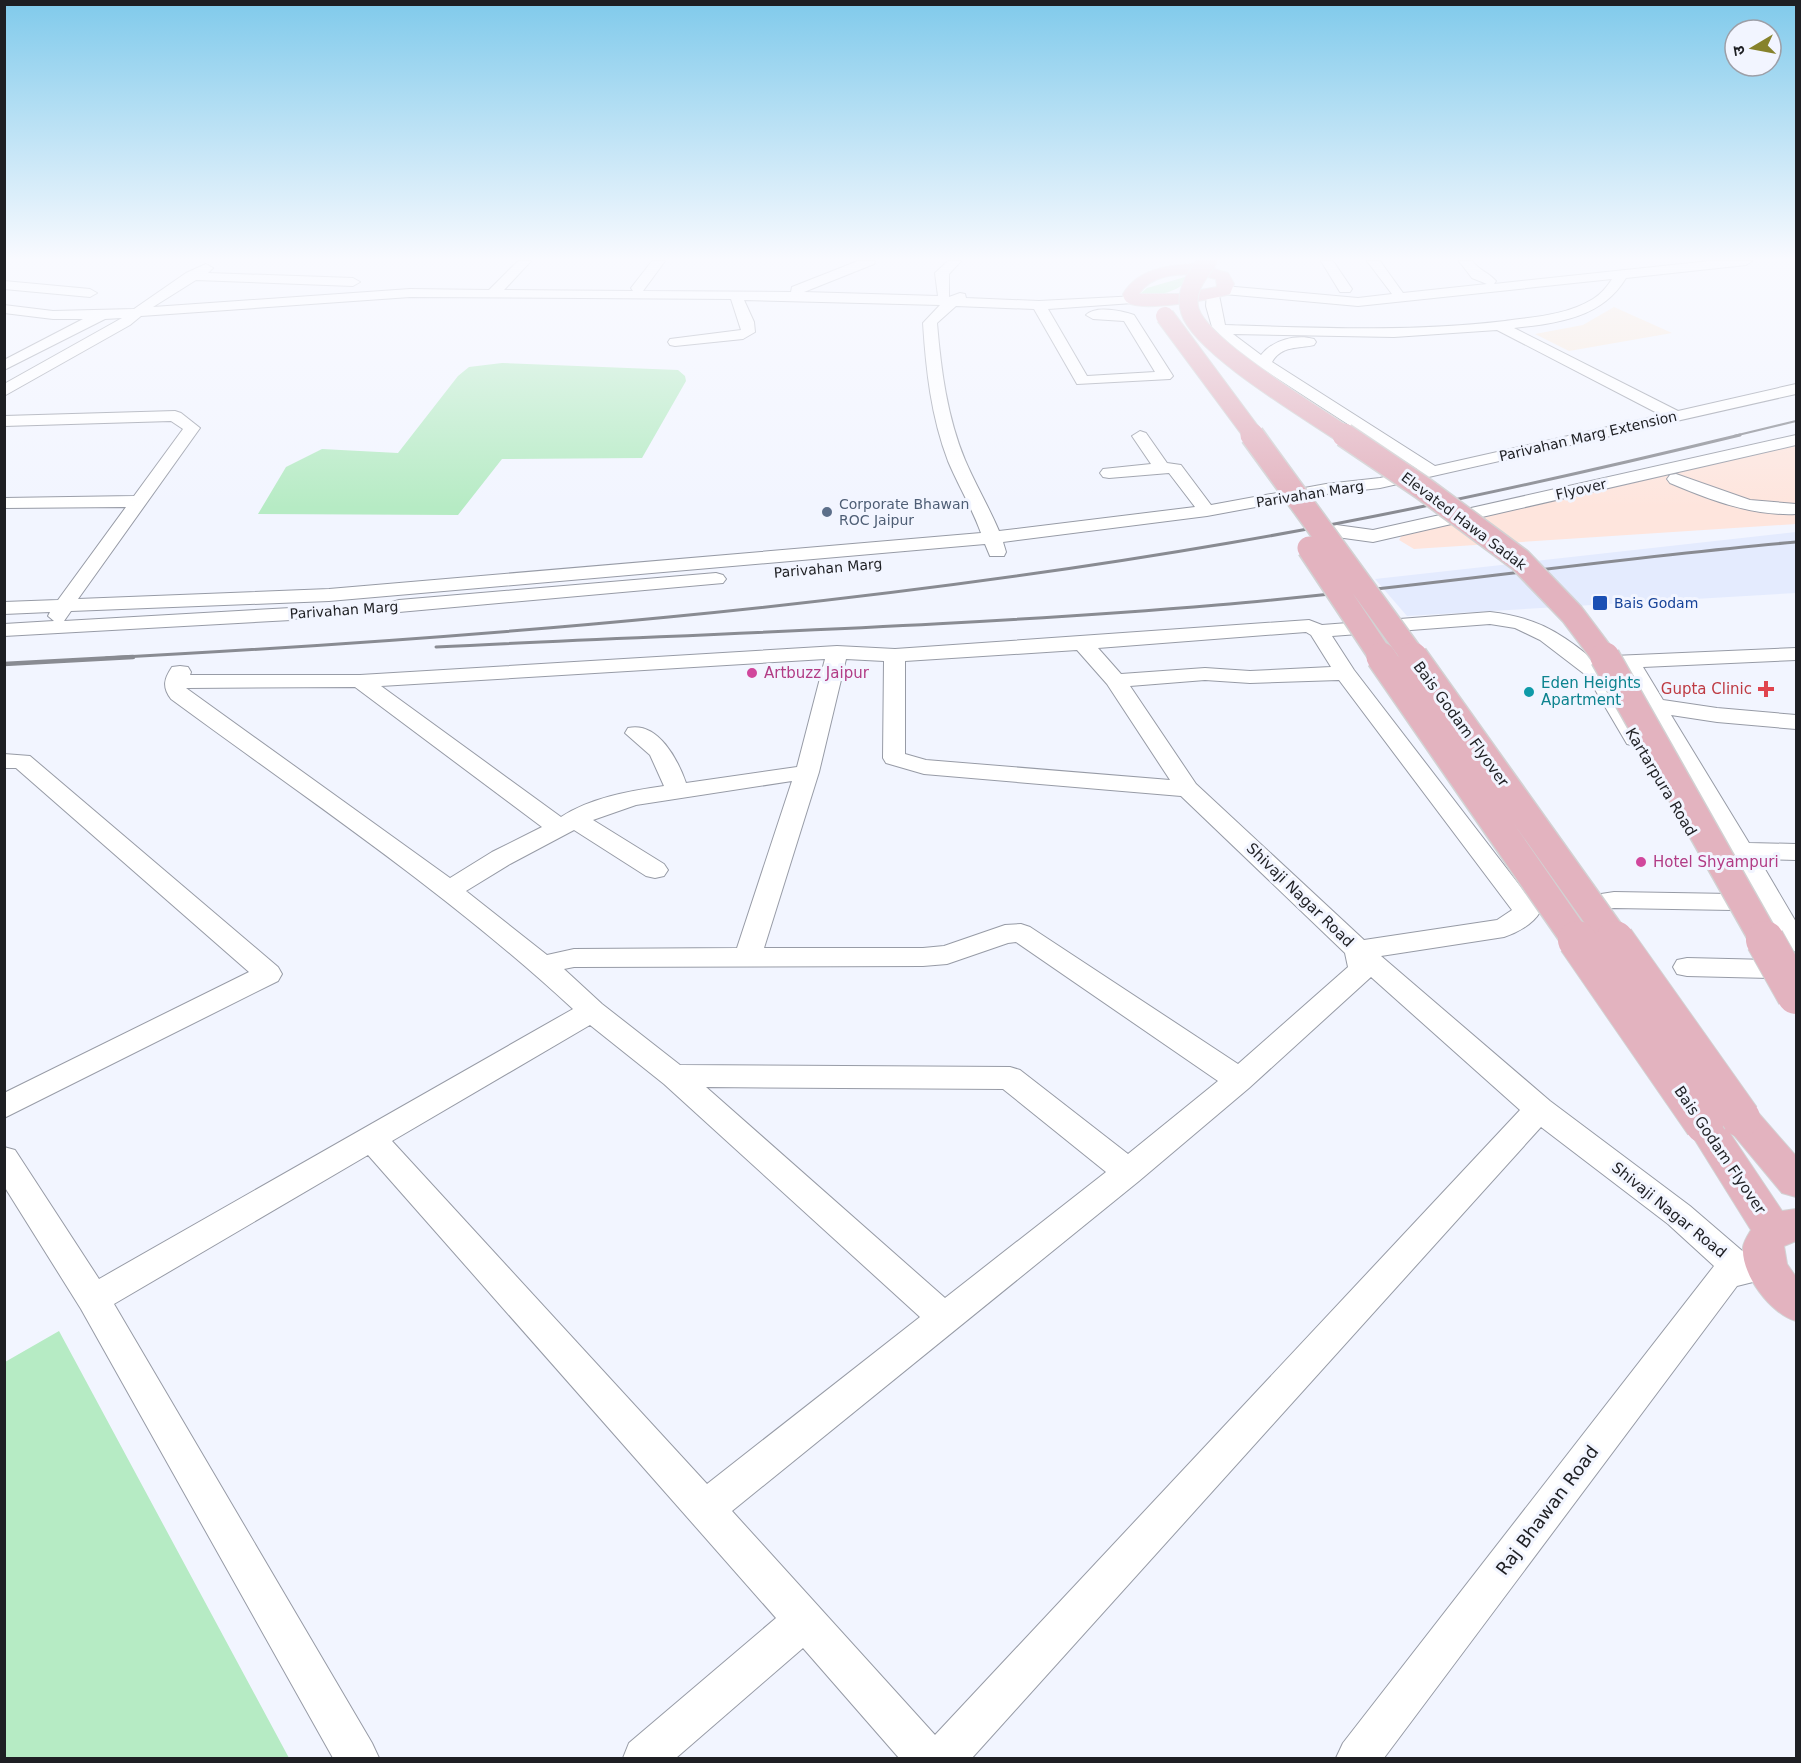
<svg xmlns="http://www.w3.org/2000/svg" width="1801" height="1763" font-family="'DejaVu Sans','Noto Sans Devanagari',sans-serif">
<rect width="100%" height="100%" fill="#f2f5ff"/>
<!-- commercial -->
<path fill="#fae8d7" d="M 1614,307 L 1672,333 L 1569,351 L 1535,334 L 1583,325 Z"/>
<!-- industrial -->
<path fill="#fee5dd" d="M 1796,444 L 1796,524 L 1429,548 L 1414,549 L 1399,540 L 1402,535 Z"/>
<!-- built -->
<path fill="#e4ebfe" d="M 1796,532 L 1796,593 L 1407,616 L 1375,579 Z"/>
<!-- green -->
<path fill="#b6ebc4" d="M 1192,275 C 1179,293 1159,296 1139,295 L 1147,288 Z
M 502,363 L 678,370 L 685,376 L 686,381 L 642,458 L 502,459 L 458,515 L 258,514 L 286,467 L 322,449 L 398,453 L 458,376 L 469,367 Z
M 59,1331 L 289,1758 L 5,1758 L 5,1362 Z"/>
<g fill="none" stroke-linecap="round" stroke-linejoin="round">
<defs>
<path id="minor" d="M 518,261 L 531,261 L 504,290 L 633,291 L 631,288 L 652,261 L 665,261 L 643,291 L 791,292 L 792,287 L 858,261 L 875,261 L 874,264 L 804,292 L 938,296 L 935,273 L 948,261 L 961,261 L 949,274 L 949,297 L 960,293 L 965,294 L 966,298 L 1039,301 L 1138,296 L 1140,299 L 1138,302 L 1133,303 L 1048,309 L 1087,376 L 1155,372 L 1124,321 L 1093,319 L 1086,315 C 1096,305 1122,311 1134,315 L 1173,376 L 1170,379 L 1077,384 L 1034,309 L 956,306 L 937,323 C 941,370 947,416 965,460 C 975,484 989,507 999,531 L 1195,507 L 1169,473 L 1109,478 L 1103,477 L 1100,473 L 1103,469 L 1151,464 L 1132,436 L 1140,431 L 1146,433 L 1167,463 L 1181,465 L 1211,505 L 1326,484 L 1380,478 L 1417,469 L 1238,353 L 1212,327 L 1206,306 L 1207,292 L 1217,292 L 1219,295 L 1225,325 C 1318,328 1412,332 1505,321 C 1534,317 1567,315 1593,299 C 1601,294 1607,287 1612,279 L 1358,306 L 1224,294 L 1217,290 L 1224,286 L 1358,298 L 1392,294 L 1367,261 L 1380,261 L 1403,293 L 1487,284 L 1472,278 L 1459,261 L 1472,261 C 1479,270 1489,273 1496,281 L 1494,284 L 1710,261 L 1752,261 L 1746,265 L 1626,278 C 1602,318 1558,323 1514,328 L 1678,411 L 1796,384 L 1796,394 L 1380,488 L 1326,494 L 1207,516 L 1003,542 L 1006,552 L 1004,556 L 990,556 L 985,544 L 329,601 L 71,611 L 64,621 L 291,608 L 298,610 L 301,614 L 298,618 L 291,620 L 4,636 L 4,624 L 54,621 L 48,616 L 50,612 L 4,614 L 4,602 L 58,600 L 126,507 L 4,508 L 4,498 L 134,496 L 183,429 L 171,421 L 4,426 L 4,416 L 175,411 L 181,413 L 200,428 L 78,599 L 329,589 L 981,533 C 972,508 958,485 948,461 C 931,416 926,370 923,323 L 940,305 L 744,300 L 754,322 L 755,332 L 743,339 L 675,346 L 670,345 L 668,342 L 670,339 L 741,330 L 731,299 L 410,297 L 141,316 L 130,325 L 4,396 L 4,384 L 122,318 L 105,319 L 4,370 L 4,360 L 83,319 L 53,319 L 4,313 L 4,305 L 53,311 L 134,309 L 186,273 L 206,264 L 213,268 L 208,273 L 353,278 L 360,282 L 353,286 L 196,280 L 153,307 L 410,289 L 489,290 ZM 1497,330 L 1661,415 L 1435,466 L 1272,362 C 1282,345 1298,349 1314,345 L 1316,342 L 1314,339 C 1296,334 1273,340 1261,355 L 1233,334 L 1394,337 Z
M 1321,261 L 1333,261 L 1352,289 L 1350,292 L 1340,292 Z
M 4,281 L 90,289 L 97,293 L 90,297 L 4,289 Z
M 1796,435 L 1796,445 L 1373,542 L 1322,535 L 1316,533 L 1313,529 L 1316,525 L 1322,523 L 1373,530 Z
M 1676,474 L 1750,500 L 1796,504 L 1796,514 C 1752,516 1710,500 1670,483 L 1667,479 L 1670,475 Z
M 716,573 L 723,575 L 726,579 L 723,583 L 399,612 L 392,610 L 389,606 L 392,602 L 399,600 Z
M 1490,612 C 1533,617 1557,630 1590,657 L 1796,648 L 1796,660 L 1643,667 L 1663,700 L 1717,708 L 1796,715 L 1796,729 L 1717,722 L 1671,715 L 1749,843 L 1796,844 L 1796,860 L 1759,859 L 1796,922 L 1796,952 L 1787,949 L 1734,859 L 1720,857 L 1717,851 L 1720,845 L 1725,844 L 1647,711 L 1637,709 L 1634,704 L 1640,699 L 1622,668 L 1605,669 L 1646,739 L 1643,744 L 1635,746 L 1627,744 L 1587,676 L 1540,640 L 1515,628 L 1490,624 L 1332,636 L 1354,670 L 1540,912 C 1533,924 1517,933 1504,937 L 1381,956 L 1550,1101 L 1690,1206 L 1747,1255 L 1757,1254 L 1769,1258 L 1774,1268 L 1769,1278 L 1737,1286 L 1384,1758 L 1336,1758 L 1343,1743 L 1714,1266 L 1668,1224 L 1541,1127 L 972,1758 L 899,1758 L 803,1648 L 676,1758 L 623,1758 L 629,1743 L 776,1618 L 368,1155 L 114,1304 L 372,1743 L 379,1758 L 333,1758 L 81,1309 L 4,1186 L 4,1147 L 15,1150 L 99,1279 L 573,1009 C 449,894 307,799 171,699 C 162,687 164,679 172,667 L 180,666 L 188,667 L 191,672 L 190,675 L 360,675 L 837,646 L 895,649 L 1309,620 L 1322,625 ZM 1306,632 L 1311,635 L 1331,667 L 1250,671 L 1205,668 L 1121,674 L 1098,648 ZM 1077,650 L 1107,684 L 1170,780 L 926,760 L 905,754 L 905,661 ZM 825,659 L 797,767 L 686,783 C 678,760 658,721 628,728 L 625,733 L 650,755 L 664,786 C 629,791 590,798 561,817 L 381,686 ZM 846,659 L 884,661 L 883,758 L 886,763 L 924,774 L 1181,796 L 1345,953 L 1348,967 L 1238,1064 L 1030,927 L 1021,924 L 1005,925 L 944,946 L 923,948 L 764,948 L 819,772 ZM 1205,680 L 1250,683 L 1339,680 L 1512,910 L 1497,920 L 1364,940 L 1196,784 L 1130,686 ZM 355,687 L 542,827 L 492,852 L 450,878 L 186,688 ZM 792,781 L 737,948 L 574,949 L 547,955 L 466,891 L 510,864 L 574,830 L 646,876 L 655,878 L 664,876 L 668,870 L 664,864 L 593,820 L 636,805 ZM 1016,942 L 1218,1081 L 1128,1154 L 1020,1070 L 1010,1067 L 680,1065 L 602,1004 L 564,969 L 574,967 L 923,966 L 947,964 L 1008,943 ZM 1371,977 L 1520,1110 L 935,1735 L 732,1511 L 1139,1181 L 1249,1088 ZM 590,1025 L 664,1084 L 920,1317 L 707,1484 L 392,1141 ZM 706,1087 L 1003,1089 L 1106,1172 L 945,1298 Z
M 4,754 L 30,756 L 278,967 L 282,974 L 278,981 L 4,1118 L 4,1093 L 249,972 L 16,768 L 4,768 Z
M 1614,892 L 1732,894 L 1741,896 L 1745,902 L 1741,908 L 1732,910 L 1614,908 L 1571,915 L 1562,912 L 1558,906 L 1562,900 Z
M 1687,958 L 1770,960 L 1780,962 L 1784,969 L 1780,976 L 1770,978 L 1687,976 L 1677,974 L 1673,967 L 1677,960 Z"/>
<path id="major" d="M 1196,264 L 1228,273 L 1234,284 L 1230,294 C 1213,299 1141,313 1127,302 C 1125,301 1123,296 1123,294 C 1138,269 1168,265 1196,264 ZM 1196,274 L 1216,279 L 1217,287 L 1179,294 L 1139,294 C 1151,275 1176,274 1196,274 Z
M 1741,1104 L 1754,1108 L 1796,1156 L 1796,1197 L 1782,1193 L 1728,1128 L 1722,1118 L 1728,1108 Z
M 1704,1110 L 1717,1114 L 1782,1211 L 1796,1209 L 1796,1241 L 1784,1246 L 1787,1264 L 1796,1277 L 1796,1321 C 1771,1314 1741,1275 1743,1247 C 1744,1241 1748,1235 1751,1230 L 1685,1124 L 1691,1114 Z"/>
</defs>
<!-- minor casing -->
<use href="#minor" stroke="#979ba6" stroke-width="2"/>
<!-- major casing -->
<use href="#major" stroke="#d2d2d3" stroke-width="2"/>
<!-- minor -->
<use href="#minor" fill="#fff" fill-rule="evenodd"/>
<!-- major -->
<use href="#major" fill="#e3b3bf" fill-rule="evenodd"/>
<!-- rail-far2 -->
<path stroke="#898b92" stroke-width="2" d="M 1734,436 L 1796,421"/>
<!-- rail-far1 -->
<path stroke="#898b92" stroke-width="3" d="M 436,647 C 696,634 957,627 1217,605 C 1410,589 1602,559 1796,542
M 106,658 C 481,638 857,607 1229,543 C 1400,514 1571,476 1740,435"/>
<!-- rail -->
<path stroke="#898b92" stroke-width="4.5" d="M 4,664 L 133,657"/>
<defs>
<path id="major-bridge-far3" d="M 1208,261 C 1197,275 1184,291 1190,311 C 1201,347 1311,412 1346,436
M 1165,316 L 1254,436"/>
<path id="major-bridge-far2" d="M 1252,435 L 1414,658
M 1344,435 L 1424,489 L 1520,560 L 1572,614 L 1605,658
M 1309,548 L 1382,658"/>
<path id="major-bridge-far1" d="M 1381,657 L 1578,942
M 1413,657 L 1616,942
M 1605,657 L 1766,942"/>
<path id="major-bridge" d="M 1577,940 L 1704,1124
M 1615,940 L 1741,1118
M 1765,940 L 1796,995"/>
</defs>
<!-- major-bridge-far3 casing -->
<use href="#major-bridge-far3" stroke="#d2d2d3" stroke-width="20" stroke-linecap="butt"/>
<!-- major-bridge-far2 casing -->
<use href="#major-bridge-far2" stroke="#d2d2d3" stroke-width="26" stroke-linecap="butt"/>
<!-- major-bridge-far1 casing -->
<use href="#major-bridge-far1" stroke="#d2d2d3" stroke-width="32" stroke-linecap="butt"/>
<!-- major-bridge casing -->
<use href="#major-bridge" stroke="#d2d2d3" stroke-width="40" stroke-linecap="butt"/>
<!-- major-bridge-far3 -->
<use href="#major-bridge-far3" stroke="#e3b3bf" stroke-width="18"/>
<!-- major-bridge-far2 -->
<use href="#major-bridge-far2" stroke="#e3b3bf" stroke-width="23"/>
<!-- major-bridge-far1 -->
<use href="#major-bridge-far1" stroke="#e3b3bf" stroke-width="29"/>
<!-- major-bridge -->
<use href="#major-bridge" stroke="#e3b3bf" stroke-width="38"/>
</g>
<!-- sky -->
<linearGradient id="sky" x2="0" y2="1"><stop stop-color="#80caeb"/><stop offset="0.51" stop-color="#f9faff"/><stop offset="1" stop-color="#f9faff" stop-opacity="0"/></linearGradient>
<rect width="1801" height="508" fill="url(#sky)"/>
<!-- markers -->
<circle fill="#5c6f8a" stroke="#f2f5ff" stroke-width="2" cx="827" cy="512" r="6"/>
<rect fill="#1a4fb4" stroke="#f2f5ff" stroke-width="2" x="1592" y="595" width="16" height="16" rx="3"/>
<g fill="#d1479c" stroke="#f2f5ff" stroke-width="2">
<circle cx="752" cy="673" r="6"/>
<circle cx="1641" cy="862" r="6"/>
</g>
<path fill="#e0444e" stroke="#f2f5ff" stroke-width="2" d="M1763 680h6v6h6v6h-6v6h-6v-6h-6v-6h6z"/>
<circle fill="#0f9aa8" stroke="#f2f5ff" stroke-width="2" cx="1529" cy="692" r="6"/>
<g text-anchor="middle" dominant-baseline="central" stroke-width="6" stroke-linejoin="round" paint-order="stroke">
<!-- far-street labels -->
<g font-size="14" fill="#1e1f23" stroke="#f2f5ff">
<text transform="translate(1588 436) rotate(-13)">Parivahan Marg Extension</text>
<text transform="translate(1581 489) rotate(-13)">Flyover</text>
<text transform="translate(1310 494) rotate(-9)">Parivahan Marg</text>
<text transform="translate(1464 521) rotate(37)">Elevated Hawa Sadak</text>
<text transform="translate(828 568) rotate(-5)">Parivahan Marg</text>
<text transform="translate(344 610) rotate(-4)">Parivahan Marg</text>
</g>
<!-- far-service labels -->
<g font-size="14" fill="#4e5e75" stroke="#f2f5ff" text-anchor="start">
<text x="839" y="504">Corporate Bhawan<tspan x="839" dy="16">ROC Jaipur</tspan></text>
</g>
<!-- far-transit labels -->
<g font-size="14" fill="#164399" stroke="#f2f5ff" text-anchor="start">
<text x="1614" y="603">Bais Godam</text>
</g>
<!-- hotel labels -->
<g font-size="15" fill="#b23c85" stroke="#f2f5ff" text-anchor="start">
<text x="764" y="673">Artbuzz Jaipur</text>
<text x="1653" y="862">Hotel Shyampuri</text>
</g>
<!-- culture labels -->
<g font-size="15" fill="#0d838f" stroke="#f2f5ff" text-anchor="start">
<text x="1541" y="683">Eden Heights<tspan x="1541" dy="17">Apartment</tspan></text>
</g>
<!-- health labels -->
<g font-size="15" fill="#be3a42" stroke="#f2f5ff" text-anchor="end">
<text x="1752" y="689">Gupta Clinic</text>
</g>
<!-- street labels -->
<g font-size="15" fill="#1e1f23" stroke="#f2f5ff">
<text transform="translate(1461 724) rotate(54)">Bais Godam Flyover</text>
<text transform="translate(1661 782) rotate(59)">Kartarpura Road</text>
<text transform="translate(1300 895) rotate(44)">Shivaji Nagar Road</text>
<text transform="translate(1720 1150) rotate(56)">Bais Godam Flyover</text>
<text transform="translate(1669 1210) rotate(39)">Shivaji Nagar Road</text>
</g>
<!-- near-street labels -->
<g font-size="18" fill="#1e1f23" stroke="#f2f5ff">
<text transform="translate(1547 1510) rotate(-53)">Raj Bhawan Road</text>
</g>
</g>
<!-- border -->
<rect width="1801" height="1763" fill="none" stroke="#1e1f23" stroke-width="12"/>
<!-- north arrow -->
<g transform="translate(1753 48) rotate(260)"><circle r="28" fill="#f2f5ff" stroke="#9d9fa7" stroke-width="1.5"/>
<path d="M0-4.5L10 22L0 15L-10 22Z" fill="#86822b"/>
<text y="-9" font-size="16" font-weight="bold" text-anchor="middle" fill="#1e1f23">उ</text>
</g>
</svg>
